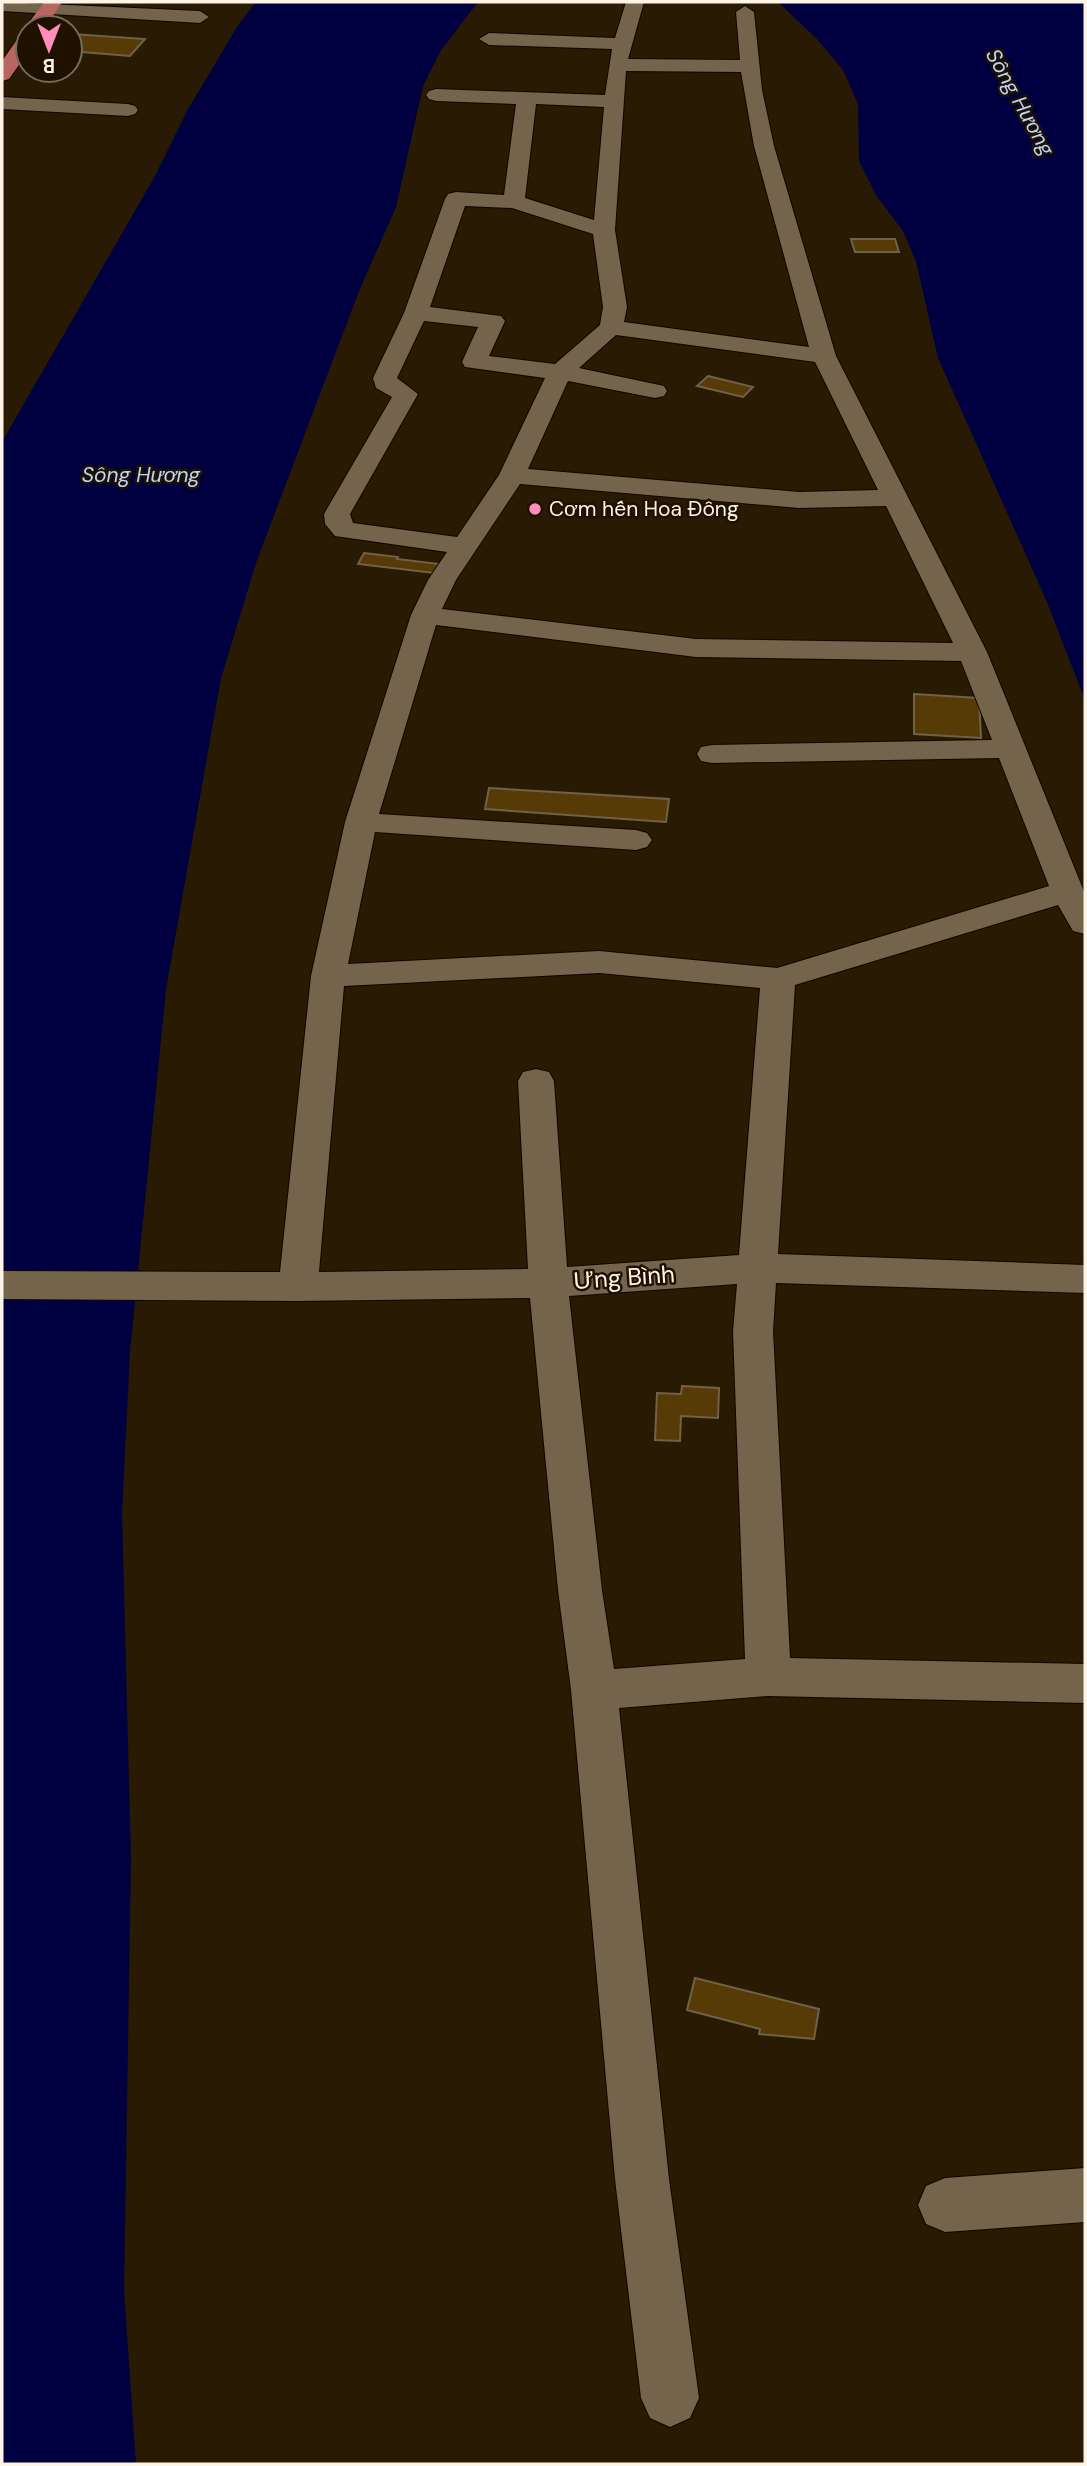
<svg xmlns="http://www.w3.org/2000/svg" width="1087" height="2466" font-family="'DM Sans',sans-serif">
<rect width="100%" height="100%" fill="#281a03"/>
<!-- water -->
<path fill="#000040" d="M 256,2 L 478,2 L 441,50 L 423,86 L 396,207 L 359,291 L 257,560 L 221,678 L 166,989 L 130,1352 L 122,1513 L 131,1858 L 124,2291 L 136,2464 L 2,2464 L 2,442 L 155,176 L 187,111 L 237,27 Z
M 778,2 L 1085,2 L 1085,700 L 1047,602 L 938,358 L 916,261 L 903,231 L 876,195 L 859,161 L 858,104 L 843,70 L 817,39 Z"/>
<!-- building -->
<path fill="#563b07" stroke="#716149" stroke-width="2" d="M 72,34 L 145,39 L 130,56 L 70,51 Z
M 851,239 L 895,239 L 899,252 L 855,252 Z
M 708,376 L 753,387 L 743,397 L 697,386 Z
M 364,553 L 398,557 L 397,559 L 439,564 L 434,573 L 358,564 Z
M 914,694 L 979,698 L 981,738 L 914,734 Z
M 489,788 L 669,799 L 666,822 L 485,809 Z
M 682,1386 L 719,1388 L 718,1418 L 681,1416 L 680,1441 L 655,1440 L 657,1393 L 681,1394 Z
M 695,1978 L 819,2009 L 814,2039 L 759,2034 L 760,2029 L 687,2010 Z"/>
<g fill="none" stroke-linecap="round" stroke-linejoin="round">
<defs>
<path id="minor" d="M 2,2 L 200,11 L 209,17 L 200,23 L 2,11 Z
M 626,2 L 644,2 L 628,59 L 740,60 L 736,12 L 745,6 L 754,12 L 762,90 L 774,146 L 836,356 L 987,652 L 1085,894 L 1085,934 L 1073,931 L 1058,905 L 795,985 L 778,1254 L 1085,1265 L 1085,1293 L 776,1283 L 773,1331 L 790,1658 L 1085,1664 L 1085,1703 L 768,1696 L 619,1708 L 669,2179 L 699,2398 L 690,2418 L 670,2427 L 650,2418 L 641,2398 L 615,2179 L 571,1690 L 558,1590 L 530,1298 L 298,1301 L 2,1299 L 2,1271 L 280,1272 L 311,976 L 345,822 L 411,615 L 428,580 L 447,552 L 335,536 L 325,524 L 324,514 L 392,397 L 376,388 L 373,378 L 404,313 L 445,199 L 448,194 L 456,192 L 504,195 L 516,104 L 436,101 L 429,99 L 426,95 L 429,91 L 436,89 L 605,95 L 612,49 L 489,45 L 479,39 L 489,33 L 615,38 ZM 626,71 L 741,72 L 754,146 L 809,347 L 624,322 L 627,307 L 615,230 ZM 536,104 L 604,107 L 594,220 L 525,198 ZM 465,206 L 512,208 L 593,234 L 603,307 L 600,325 L 555,364 L 489,356 L 505,321 L 501,316 L 430,307 ZM 424,321 L 478,327 L 462,362 L 465,367 L 545,378 L 499,475 L 457,537 L 353,523 L 350,514 L 418,394 L 397,378 ZM 616,335 L 815,362 L 878,490 L 799,492 L 528,469 L 568,381 L 655,398 L 664,396 L 667,391 L 664,386 L 579,368 ZM 520,484 L 799,508 L 886,506 L 953,643 L 696,639 L 442,609 L 456,580 ZM 436,625 L 696,657 L 961,661 L 992,740 L 712,745 L 701,747 L 697,754 L 701,761 L 712,763 L 999,758 L 1049,886 L 777,968 L 599,951 L 348,964 L 375,832 L 636,850 L 647,847 L 652,840 L 647,833 L 636,830 L 379,814 ZM 599,973 L 760,988 L 739,1255 L 567,1267 L 554,1081 L 549,1072 L 536,1069 L 523,1072 L 518,1081 L 528,1269 L 319,1272 L 344,986 ZM 737,1284 L 733,1331 L 745,1659 L 614,1669 L 602,1590 L 569,1296 Z
M 2,97 L 128,104 L 135,106 L 138,110 L 135,114 L 128,116 L 2,109 Z
M 1085,2168 L 1085,2222 L 945,2232 L 926,2224 L 918,2205 L 926,2186 L 945,2178 Z"/>
<path id="major" d="M 44,2 L 62,2 L 45,28 L 28,28 L 28,32 L 25,28 Z
M 28,32 L 28,52 L 9,79 L 2,81 L 2,61 L 21,34 Z"/>
</defs>
<!-- minor casing -->
<use href="#minor" stroke="#100500" stroke-width="2"/>
<!-- major casing -->
<use href="#major" stroke="#100500" stroke-width="2"/>
<!-- minor -->
<use href="#minor" fill="#74644b" fill-rule="evenodd"/>
<!-- major -->
<use href="#major" fill="#b8665f" fill-rule="evenodd"/>
</g>
<!-- markers -->
<circle fill="#ff8eba" stroke="#1e1100" stroke-width="2.5" cx="535" cy="509" r="7"/>
<g text-anchor="middle" dominant-baseline="central" stroke-width="5" stroke-linejoin="round" paint-order="stroke">
<!-- far-water labels -->
<g font-size="21" font-style="italic" fill="#bdd4fc" stroke="#1e1100">
<text transform="translate(1020 102) rotate(61)">Sông Hương</text>
<text x="141" y="475">Sông Hương</text>
</g>
<!-- far-poi labels -->
<g font-size="21" fill="#fdf4e6" stroke="#1e1100" text-anchor="start">
<text x="549" y="509">Cơm hến Hoa Đông</text>
</g>
<!-- street labels -->
<g font-size="24" fill="#fdf4e6" stroke="#1e1100">
<text transform="translate(624 1277) rotate(-4)">Ưng Bình</text>
</g>
</g>
<!-- border -->
<rect width="1087" height="2466" fill="none" stroke="#fdf4e6" stroke-width="7"/>
<!-- north arrow -->
<g transform="translate(49 49) rotate(180)"><circle r="33" fill="#1e1100" stroke="#776c5c" stroke-width="2"/>
<path d="M0-5L12 26L0 18L-12 26Z" fill="#ff8eba"/>
<text y="-10" font-size="19" font-weight="bold" text-anchor="middle" fill="#fdf4e6">B</text>
</g>
</svg>
